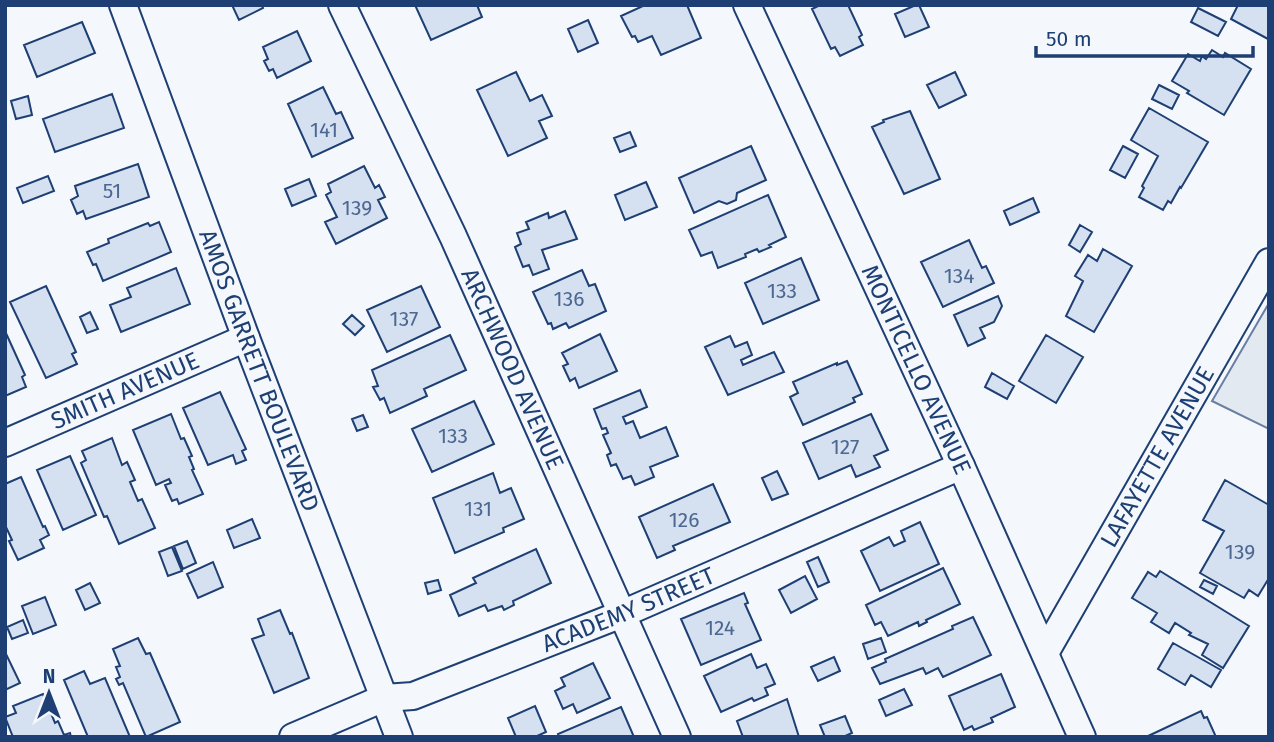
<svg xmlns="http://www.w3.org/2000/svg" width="1274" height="742" font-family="'Fira Sans',sans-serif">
<rect width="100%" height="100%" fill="#f4f7fb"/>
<!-- green -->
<path fill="#e3e9f0" stroke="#687fa3" stroke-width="2" d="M 1269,303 L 1269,429 L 1212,401 Z"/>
<!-- building -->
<path fill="#d5e0f0" stroke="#1d3f73" stroke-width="2" d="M 232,5 L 262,5 L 263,8 L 239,20 Z
M 415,5 L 477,5 L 482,17 L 431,40 Z
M 645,5 L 687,5 L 701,38 L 661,55 L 652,36 L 638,42 L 635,36 L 632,37 L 621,16 Z
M 820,5 L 848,5 L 862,35 L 859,37 L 863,45 L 840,56 L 835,47 L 831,49 L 812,9 Z
M 916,5 L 919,5 L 929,27 L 905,37 L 895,14 Z
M 1238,5 L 1269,5 L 1268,39 L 1231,19 Z
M 1198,8 L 1226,22 L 1218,36 L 1191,22 Z
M 588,20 L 598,43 L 578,52 L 568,29 Z
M 82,22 L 95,53 L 37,77 L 24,45 Z
M 297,31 L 311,61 L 277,78 L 273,69 L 269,71 L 264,61 L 268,59 L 263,47 Z
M 1212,50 L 1223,57 L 1225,53 L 1251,69 L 1224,115 L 1187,93 L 1189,91 L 1172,81 L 1188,54 L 1200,61 L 1202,56 L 1206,59 Z
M 516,72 L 530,101 L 542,95 L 552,116 L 539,121 L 547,138 L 508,156 L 477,90 Z
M 955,72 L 966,95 L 939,108 L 927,85 Z
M 1159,85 L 1179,95 L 1172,109 L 1152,99 Z
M 323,87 L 336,114 L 341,112 L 353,138 L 312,157 L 288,104 Z
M 112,94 L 124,128 L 55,152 L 43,119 Z
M 28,96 L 32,115 L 16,119 L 11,101 Z
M 1149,108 L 1208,142 L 1181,188 L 1180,187 L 1171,203 L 1168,201 L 1163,210 L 1139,197 L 1144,188 L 1142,186 L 1158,156 L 1131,140 Z
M 910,111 L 940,179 L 904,194 L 872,127 L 884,122 L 883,120 Z
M 630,132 L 636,146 L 620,152 L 614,138 Z
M 751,146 L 766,180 L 737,193 L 736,200 L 727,204 L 719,201 L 694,213 L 679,178 Z
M 1123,146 L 1138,154 L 1125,178 L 1110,170 Z
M 138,164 L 149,197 L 86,219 L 83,211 L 77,214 L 71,200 L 78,196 L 75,186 Z
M 364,166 L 375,188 L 379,185 L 385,197 L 378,200 L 387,218 L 336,244 L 325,222 L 337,217 L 326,195 L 331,192 L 328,184 Z
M 48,176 L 54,191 L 23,203 L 17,188 Z
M 309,179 L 316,196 L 292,206 L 285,189 Z
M 646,182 L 657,207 L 625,220 L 615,195 Z
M 768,195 L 786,237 L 769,245 L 771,247 L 759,252 L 757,249 L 745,254 L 746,257 L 718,268 L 712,252 L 701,256 L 689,230 Z
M 1033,198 L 1039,212 L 1010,225 L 1004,211 Z
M 565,211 L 577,239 L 542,250 L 549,269 L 533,275 L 529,265 L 523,267 L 515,247 L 521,244 L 517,233 L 529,229 L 526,222 L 548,213 L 549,218 Z
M 159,222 L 171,252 L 103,281 L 96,264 L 93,265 L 87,252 L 109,243 L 108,239 L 148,223 L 150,226 Z
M 1080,225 L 1092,232 L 1080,252 L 1069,245 Z
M 969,240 L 982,268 L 986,266 L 994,283 L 943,307 L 921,262 Z
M 1103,249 L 1132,266 L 1094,332 L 1066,316 L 1083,281 L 1075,276 L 1088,255 L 1097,261 Z
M 801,258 L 819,300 L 763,324 L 745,283 Z
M 176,268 L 190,304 L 121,332 L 110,305 L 131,297 L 127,288 Z
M 582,270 L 589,286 L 595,284 L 606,311 L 569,328 L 566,323 L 553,329 L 551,323 L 548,324 L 533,292 Z
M 46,286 L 76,352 L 72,354 L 77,364 L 46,378 L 10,302 Z
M 421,286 L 440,327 L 387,352 L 367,310 Z
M 998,296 L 1002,306 L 994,322 L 980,328 L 985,338 L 968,346 L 954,315 Z
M 90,312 L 98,329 L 87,333 L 80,317 Z
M 352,315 L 364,326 L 355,335 L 343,324 Z
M 5,331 L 25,375 L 22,377 L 26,387 L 5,396 Z
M 600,334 L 617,371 L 579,388 L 575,378 L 570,381 L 563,366 L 568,364 L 562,353 Z
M 450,335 L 466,370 L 424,389 L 427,396 L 390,413 L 384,398 L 380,400 L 373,387 L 378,386 L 372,370 Z
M 1046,335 L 1083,357 L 1056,403 L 1019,381 Z
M 730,336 L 735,347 L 747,342 L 752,355 L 741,360 L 743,365 L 774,352 L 784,372 L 728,395 L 705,347 Z
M 847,361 L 862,394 L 853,398 L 855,402 L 803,425 L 790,397 L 798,393 L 793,382 L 837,363 L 837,365 Z
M 992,373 L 1014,386 L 1007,399 L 985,387 Z
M 640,390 L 647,407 L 623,417 L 626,424 L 633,421 L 640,438 L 666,427 L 678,456 L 650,467 L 654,477 L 635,485 L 631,476 L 623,479 L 616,464 L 611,466 L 607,455 L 611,453 L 603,435 L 608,433 L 606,428 L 602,429 L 594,409 Z
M 220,392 L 246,449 L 242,451 L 246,460 L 236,464 L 233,455 L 208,465 L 183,408 Z
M 474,401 L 494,444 L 432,472 L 412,429 Z
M 171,414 L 181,439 L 184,438 L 192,456 L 189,457 L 194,469 L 192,470 L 203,494 L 179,504 L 177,499 L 172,501 L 165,485 L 171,483 L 169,479 L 156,485 L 133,430 Z
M 871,414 L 888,450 L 874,456 L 880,467 L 856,477 L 851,465 L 819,479 L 803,443 Z
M 363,415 L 368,427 L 357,431 L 352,419 Z
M 112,438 L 122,465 L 127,462 L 135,480 L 130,482 L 138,501 L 142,499 L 155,528 L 119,544 L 107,516 L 104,517 L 81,463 L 86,460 L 82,451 Z
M 70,456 L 96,515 L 63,530 L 37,470 Z
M 777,471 L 788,494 L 772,500 L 762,478 Z
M 493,473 L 500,493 L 511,488 L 524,519 L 503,528 L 504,532 L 455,553 L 433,498 Z
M 21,477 L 43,527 L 45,526 L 49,535 L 40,540 L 44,548 L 18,560 L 9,541 L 12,540 L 5,525 L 5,484 Z
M 1225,480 L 1269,505 L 1269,578 L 1258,596 L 1249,590 L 1244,598 L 1200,573 L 1224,531 L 1203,520 Z
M 713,484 L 730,522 L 673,546 L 675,550 L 657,558 L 639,517 Z
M 252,519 L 260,538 L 234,548 L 227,530 Z
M 920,522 L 939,564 L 880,591 L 861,551 L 889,537 L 894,546 L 905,541 L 901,531 Z
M 187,541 L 196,563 L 183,569 L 174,546 Z
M 172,547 L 182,571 L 168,576 L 159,552 Z
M 536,549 L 551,583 L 513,601 L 514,605 L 504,610 L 502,606 L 488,611 L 485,605 L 459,616 L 450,595 L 476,583 L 473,578 Z
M 818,557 L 829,582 L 818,587 L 807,562 Z
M 213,562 L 223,587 L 198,598 L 187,574 Z
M 943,568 L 960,604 L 926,620 L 927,622 L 919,626 L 918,622 L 888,636 L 881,622 L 875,625 L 866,605 Z
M 1160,571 L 1249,626 L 1223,668 L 1202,655 L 1208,644 L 1189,635 L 1191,633 L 1175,623 L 1169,633 L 1151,622 L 1157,613 L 1132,598 L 1148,572 L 1156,577 Z
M 805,576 L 817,599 L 791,613 L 779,590 Z
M 438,580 L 441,590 L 428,594 L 425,583 Z
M 1204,580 L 1217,586 L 1213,594 L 1200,587 Z
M 90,583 L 100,603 L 85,610 L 76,590 Z
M 744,593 L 748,603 L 745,604 L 761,640 L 701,665 L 681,619 Z
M 45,597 L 56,625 L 33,634 L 22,606 Z
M 280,610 L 290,634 L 292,633 L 309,678 L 274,693 L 252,639 L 264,635 L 258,619 Z
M 973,617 L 991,655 L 943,677 L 938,668 L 926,674 L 923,668 L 880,684 L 872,668 L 886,662 L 885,659 L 953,629 L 952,626 Z
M 23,620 L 28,633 L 12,639 L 7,627 Z
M 138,638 L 146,654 L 150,653 L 180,722 L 146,737 L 123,683 L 119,685 L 116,679 L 120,677 L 116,667 L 120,666 L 113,649 Z
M 881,638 L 886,652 L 868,659 L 863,644 Z
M 1173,643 L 1221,670 L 1211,687 L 1191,675 L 1185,685 L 1158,669 Z
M 5,652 L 20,683 L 5,690 Z
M 751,654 L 757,668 L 766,664 L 775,684 L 765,688 L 768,695 L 754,701 L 752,698 L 721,712 L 704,676 Z
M 834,657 L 840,671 L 818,681 L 811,667 Z
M 593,663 L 610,698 L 577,713 L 573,704 L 563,709 L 555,691 L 565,686 L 561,678 Z
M 84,671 L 90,684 L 105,678 L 130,737 L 88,737 L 64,680 Z
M 1001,674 L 1015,707 L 991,718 L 993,722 L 974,730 L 972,726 L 964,730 L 949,696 Z
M 904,689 L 912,705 L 886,716 L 879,700 Z
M 43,694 L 55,723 L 58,721 L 64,735 L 70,733 L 71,737 L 13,737 L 5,717 L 16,713 L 13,706 Z
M 787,699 L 799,737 L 743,737 L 737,721 Z
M 535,706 L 546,732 L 535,737 L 516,737 L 508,718 Z
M 621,707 L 634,737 L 559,737 L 558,734 Z
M 1201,711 L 1204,718 L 1207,717 L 1216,737 L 1146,737 Z
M 845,716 L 852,733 L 843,737 L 825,737 L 820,725 Z"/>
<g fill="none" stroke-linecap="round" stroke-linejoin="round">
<defs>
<g id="minor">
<path id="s1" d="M 123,5 L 246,338 L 399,737"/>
<path id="s2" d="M 342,5 L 453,236 L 677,737"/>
<path id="s3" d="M 747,5 L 961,466 L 1082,737"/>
<path id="s4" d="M 5,443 L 246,338"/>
<path id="s5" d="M 1045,653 L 1269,262"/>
<path id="s6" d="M 293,737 L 384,698 L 413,696 L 622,614 L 961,466"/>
</g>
</defs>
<!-- minor casing -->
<use href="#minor" stroke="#1d3f73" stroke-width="30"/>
<!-- minor -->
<use href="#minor" stroke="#f4f7fb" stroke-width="26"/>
</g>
<g text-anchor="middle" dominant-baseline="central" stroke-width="5" stroke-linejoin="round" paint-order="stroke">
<!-- number labels -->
<g font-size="21" fill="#4b6792">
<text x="324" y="130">141</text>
<text x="112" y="191">51</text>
<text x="357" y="208">139</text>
<text x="959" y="276">134</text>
<text x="782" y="291">133</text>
<text x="569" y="299">136</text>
<text x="404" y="319">137</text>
<text x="453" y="436">133</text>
<text x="845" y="447">127</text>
<text x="478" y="509">131</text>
<text x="684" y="520">126</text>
<text x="1240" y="552">139</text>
<text x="720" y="628">124</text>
</g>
<!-- street labels -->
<g font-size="24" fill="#1d3f73" stroke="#f4f7fb">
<text stroke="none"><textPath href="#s2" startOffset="402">ARCHWOOD AVENUE</textPath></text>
<text stroke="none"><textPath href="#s3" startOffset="402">MONTICELLO AVENUE</textPath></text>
<text stroke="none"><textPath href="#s1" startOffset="390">AMOS GARRETT BOULEVARD</textPath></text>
<text stroke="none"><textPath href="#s4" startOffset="131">SMITH AVENUE</textPath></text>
<text stroke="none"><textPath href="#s5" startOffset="226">LAFAYETTE AVENUE</textPath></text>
<text stroke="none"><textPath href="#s6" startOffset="360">ACADEMY STREET</textPath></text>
</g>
</g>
<!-- border -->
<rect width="1274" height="742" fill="none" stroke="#1d3f73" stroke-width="14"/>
<!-- north arrow -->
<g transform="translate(49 693)" stroke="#f4f7fb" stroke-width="5" paint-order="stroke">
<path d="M0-5L12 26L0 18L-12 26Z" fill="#1d3f73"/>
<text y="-10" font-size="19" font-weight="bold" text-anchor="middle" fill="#1d3f73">N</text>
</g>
<!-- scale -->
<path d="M1036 46v10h217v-10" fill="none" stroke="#1d3f73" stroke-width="3.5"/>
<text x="1046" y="46" font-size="21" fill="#1d3f73" stroke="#f4f7fb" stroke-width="5" paint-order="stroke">50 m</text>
</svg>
